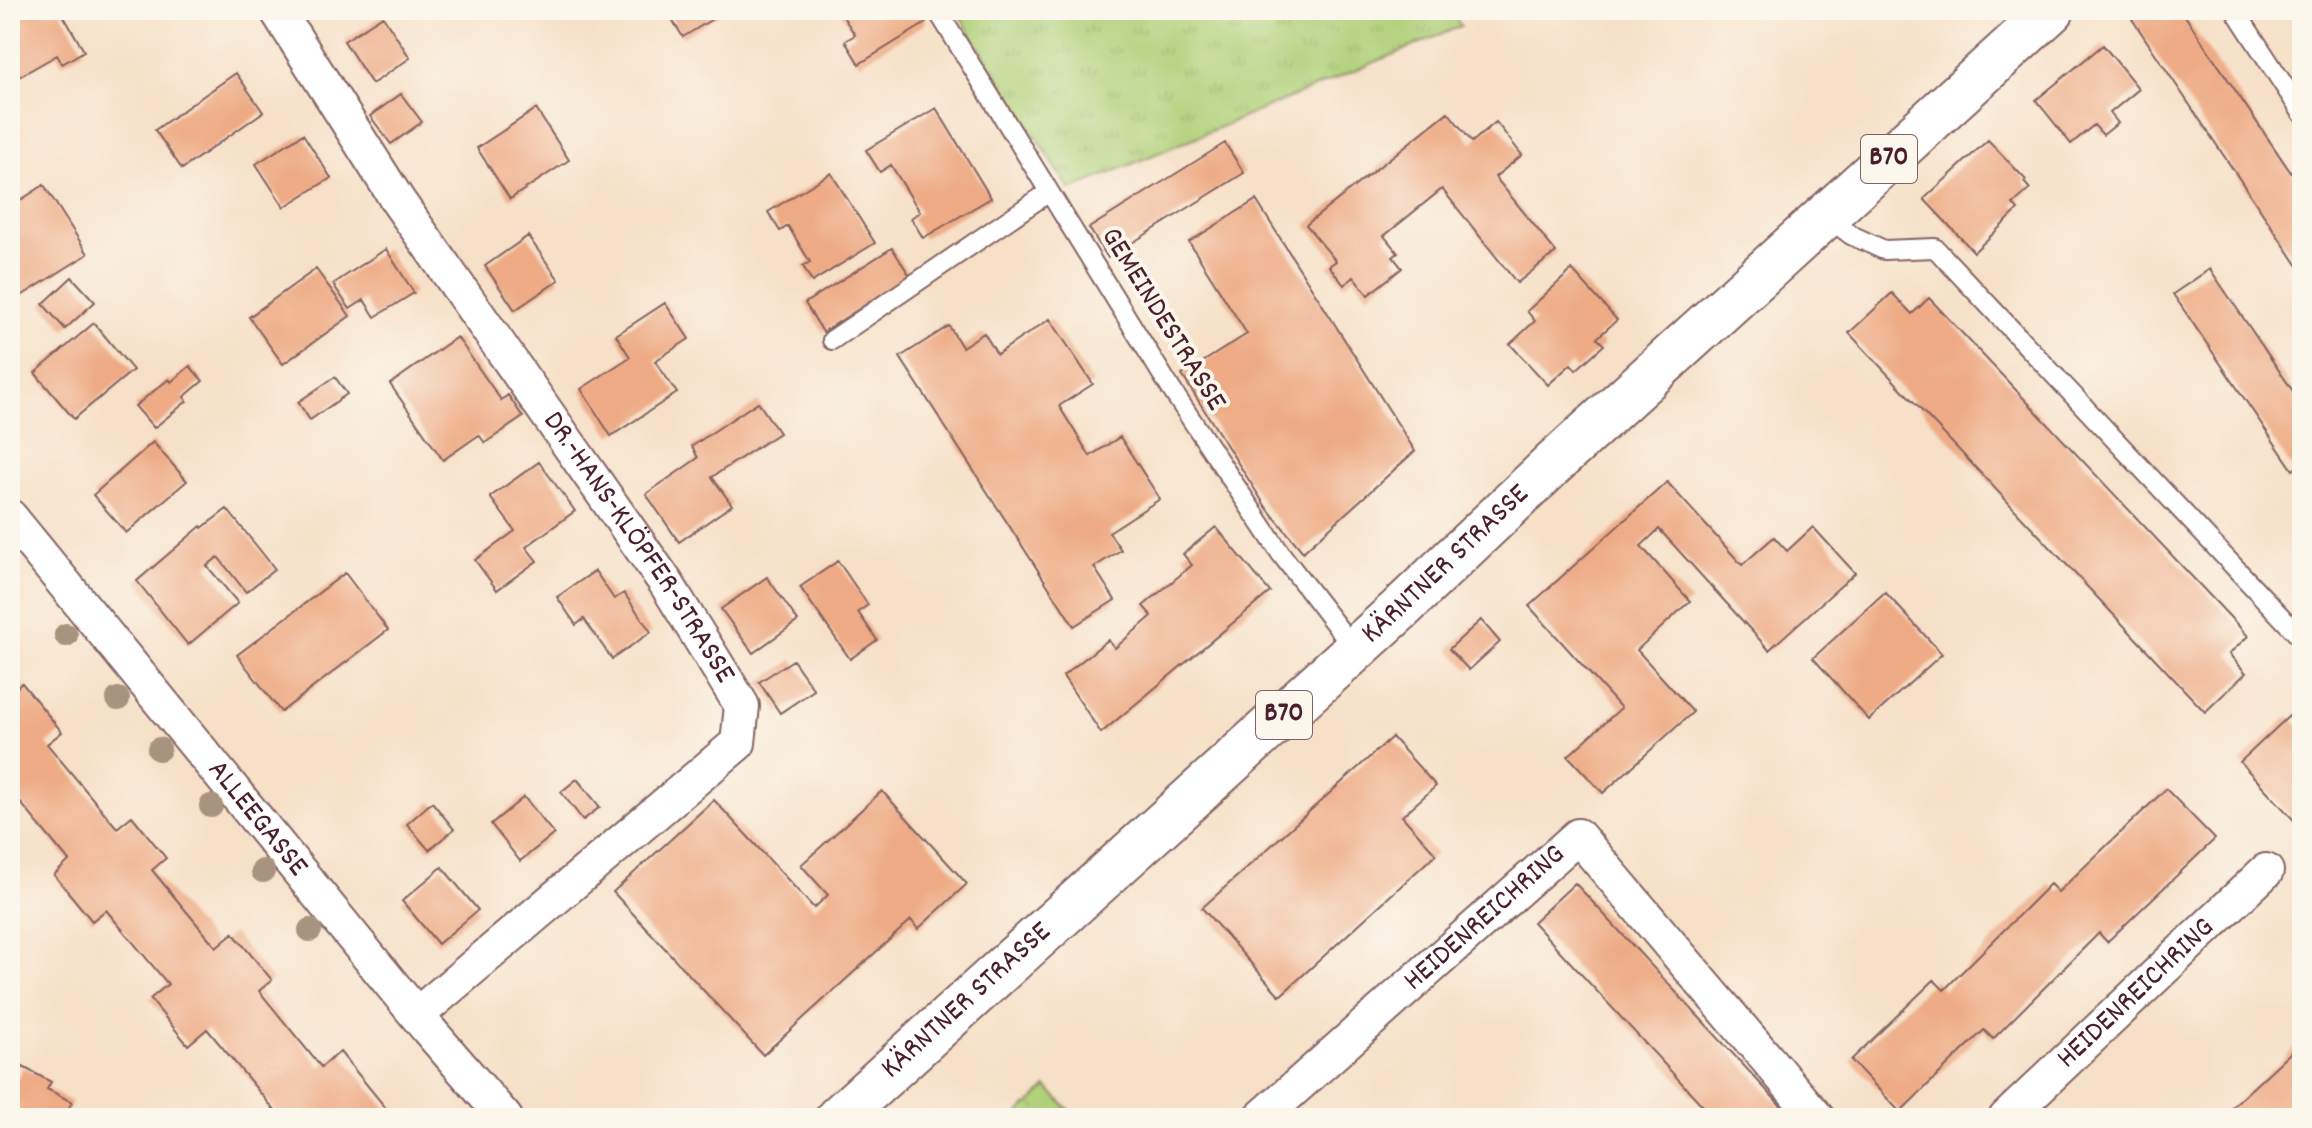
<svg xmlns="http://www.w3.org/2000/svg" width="2312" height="1128" font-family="Dekko,sans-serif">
<defs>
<pattern id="grass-tufts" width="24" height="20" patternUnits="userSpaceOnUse" patternTransform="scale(2)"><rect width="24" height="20" fill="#afd078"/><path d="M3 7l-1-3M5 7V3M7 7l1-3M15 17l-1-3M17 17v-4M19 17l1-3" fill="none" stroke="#98b268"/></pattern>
<pattern id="park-crowns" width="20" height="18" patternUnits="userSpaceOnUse" patternTransform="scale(2)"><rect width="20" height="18" fill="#afd078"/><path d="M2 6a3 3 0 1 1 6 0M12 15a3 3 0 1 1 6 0" fill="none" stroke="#98b268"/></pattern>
</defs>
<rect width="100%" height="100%" fill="#fbf7ec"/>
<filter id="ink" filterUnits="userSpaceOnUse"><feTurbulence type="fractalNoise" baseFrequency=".0125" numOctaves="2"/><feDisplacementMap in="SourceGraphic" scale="16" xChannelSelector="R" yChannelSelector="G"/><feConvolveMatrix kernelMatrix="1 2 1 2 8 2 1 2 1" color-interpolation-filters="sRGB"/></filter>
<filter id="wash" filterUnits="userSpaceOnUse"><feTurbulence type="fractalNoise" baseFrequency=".006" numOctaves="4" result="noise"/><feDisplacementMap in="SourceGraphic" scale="32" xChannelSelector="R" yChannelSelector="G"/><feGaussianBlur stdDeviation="1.8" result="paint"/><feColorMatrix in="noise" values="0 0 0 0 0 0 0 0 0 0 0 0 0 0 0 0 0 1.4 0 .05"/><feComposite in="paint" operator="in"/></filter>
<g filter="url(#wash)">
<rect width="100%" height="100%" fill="#f6e0c7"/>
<!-- grass -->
<path fill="url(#grass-tufts)" stroke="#7c7852" stroke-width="2" d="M 956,10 L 1450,10 L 1461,26 L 1070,190 Z"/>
<!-- park -->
<path fill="url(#park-crowns)" stroke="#7c7852" stroke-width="2" d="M 1047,1087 L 1077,1118 L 1014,1118 Z"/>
<g id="blocks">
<!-- building -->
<path fill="#eeab85" d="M 10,10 L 44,10 L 46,13 L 60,10 L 84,51 L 62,64 L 57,55 L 10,82 Z
M 666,10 L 727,10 L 683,37 Z
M 839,10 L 918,10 L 926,23 L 859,64 L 845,41 L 855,35 Z
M 2145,10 L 2181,10 L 2302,189 L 2302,272 L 2132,19 Z
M 383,16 L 410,58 L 372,84 L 344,41 Z
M 2103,45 L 2139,89 L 2110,113 L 2118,123 L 2103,135 L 2094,125 L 2071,144 L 2036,100 Z
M 236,73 L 263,112 L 182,169 L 155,130 Z
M 401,94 L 422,122 L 391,144 L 370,116 Z
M 936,108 L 991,198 L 923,238 L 911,218 L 920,212 L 891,165 L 880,172 L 866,150 Z
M 536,109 L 569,160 L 510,199 L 477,148 Z
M 1448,112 L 1472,142 L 1496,122 L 1522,155 L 1495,177 L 1556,252 L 1517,283 L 1442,189 L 1384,236 L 1398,253 L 1393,257 L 1402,268 L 1368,295 L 1354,277 L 1344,285 L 1329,266 L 1336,261 L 1306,225 Z
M 303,134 L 331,178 L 284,207 L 256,164 Z
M 1988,140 L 2026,180 L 2024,182 L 2030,189 L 2013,204 L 2018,210 L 1974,252 L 1924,199 Z
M 1225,143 L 1244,173 L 1108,258 L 1089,228 Z
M 831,173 L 875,243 L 812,282 L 803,266 L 810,262 L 788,226 L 780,231 L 768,212 Z
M 44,185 L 88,254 L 10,303 L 10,207 Z
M 1256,200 L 1415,451 L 1303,552 L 1266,507 L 1182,375 L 1247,334 L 1189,242 Z
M 528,236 L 559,280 L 515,310 L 485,266 Z
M 892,248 L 910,276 L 823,332 L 805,303 Z
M 386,249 L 414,293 L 375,317 L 364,300 L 350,309 L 333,284 Z
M 316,269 L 350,316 L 283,364 L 249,317 Z
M 2210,269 L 2295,394 L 2302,389 L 2302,464 L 2293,470 L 2173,294 Z
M 1572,270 L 1617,320 L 1597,338 L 1604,345 L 1576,370 L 1571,364 L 1548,385 L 1510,344 L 1535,321 L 1527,311 Z
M 72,277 L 95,302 L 65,329 L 43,304 Z
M 1892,293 L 1912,314 L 1929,298 L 2248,636 L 2229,654 L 2246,673 L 2205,712 L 1849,333 Z
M 665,303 L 689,339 L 655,361 L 677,393 L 611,436 L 581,389 L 630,357 L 616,335 Z
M 1050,319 L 1093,384 L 1059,406 L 1090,456 L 1120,437 L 1160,499 L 1109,532 L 1121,550 L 1094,567 L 1115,600 L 1074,626 L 900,357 L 949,326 L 962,347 L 984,333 L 997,354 Z
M 94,323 L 133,370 L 74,419 L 35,373 Z
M 457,337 L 501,400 L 508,395 L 523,417 L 485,443 L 479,435 L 443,460 L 390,384 Z
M 190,366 L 203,381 L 184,397 L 187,401 L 154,428 L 135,406 L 169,379 L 171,382 Z
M 335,377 L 347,394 L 310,420 L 298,402 Z
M 758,402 L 779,433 L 712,477 L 732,505 L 679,542 L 646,494 L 698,458 L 692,446 Z
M 153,442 L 187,481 L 126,533 L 93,495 Z
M 539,462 L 575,511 L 526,547 L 537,561 L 497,590 L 475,560 L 515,531 L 490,497 Z
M 1667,482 L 1742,565 L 1774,537 L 1787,551 L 1813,527 L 1855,573 L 1769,650 L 1659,529 L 1641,546 L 1690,601 L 1637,650 L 1693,712 L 1603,793 L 1568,756 L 1621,708 L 1529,606 Z
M 227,509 L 275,569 L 246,592 L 218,557 L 207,566 L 238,603 L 188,645 L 137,581 L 201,526 L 202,528 Z
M 1216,527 L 1270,592 L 1101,733 L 1063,676 L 1108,640 L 1115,648 L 1152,616 L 1143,606 L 1192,565 L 1183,554 Z
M 838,561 L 868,605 L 858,612 L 877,640 L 850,659 L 800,587 Z
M 595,571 L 614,599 L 624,593 L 651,632 L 612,659 L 584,619 L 576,625 L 557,597 Z
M 345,573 L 388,630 L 281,712 L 237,655 Z
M 767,577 L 798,621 L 753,653 L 721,609 Z
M 1885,592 L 1942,654 L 1869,720 L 1813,658 Z
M 1481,620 L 1500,642 L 1469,670 L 1449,649 Z
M 793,660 L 814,690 L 780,713 L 759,682 Z
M 22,683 L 62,732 L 47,744 L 117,828 L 132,816 L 166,858 L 152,870 L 216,947 L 233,933 L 272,980 L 259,991 L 321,1067 L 340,1052 L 390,1113 L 383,1118 L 271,1118 L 277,1113 L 207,1029 L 188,1045 L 150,999 L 168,984 L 106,910 L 92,921 L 54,875 L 69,861 L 10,790 L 10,693 Z
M 2289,716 L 2302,729 L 2302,829 L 2240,762 Z
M 1392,737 L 1436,786 L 1402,816 L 1436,854 L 1280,996 L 1202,908 Z
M 577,779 L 600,807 L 583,820 L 561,792 Z
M 2166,789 L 2215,839 L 2107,942 L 2099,933 L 1993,1039 L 1984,1030 L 1900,1112 L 1851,1060 L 1934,980 L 1944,990 L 2050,884 L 2058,892 Z
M 882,791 L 967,884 L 918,929 L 911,920 L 763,1055 L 613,892 L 714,800 L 814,908 L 828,895 L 801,865 Z
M 524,797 L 554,834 L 520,861 L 491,824 Z
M 432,802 L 454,829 L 429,850 L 407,824 Z
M 442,867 L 478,910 L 438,944 L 402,901 Z
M 1575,883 L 1783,1108 L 1773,1118 L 1714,1118 L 1533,922 Z
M 2302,1042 L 2302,1118 L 2220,1118 Z
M 23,1067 L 51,1082 L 47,1089 L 72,1102 L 64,1118 L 10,1118 L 10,1092 Z"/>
</g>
</g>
<g filter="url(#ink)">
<use href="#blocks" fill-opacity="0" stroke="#866362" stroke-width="2"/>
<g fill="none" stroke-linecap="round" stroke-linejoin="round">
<defs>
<path id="lane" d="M 937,10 L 1171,389 L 1281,554 L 1355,650
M 2235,10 L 2302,113
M 1826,216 L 1851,235 L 1884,250 L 1935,248 L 2302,639
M 832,340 L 1049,192"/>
<g id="street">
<path id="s1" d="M 277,10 L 398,201 L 666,583 L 742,706 L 738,743 L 418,1014"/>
<path id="s2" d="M 10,517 L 428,1029 L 505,1118"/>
<path id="s3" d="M 1261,1118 L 1578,836 L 1817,1118"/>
<path id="s4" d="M 2006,1118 L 2266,871"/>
</g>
<g id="primary">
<path id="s5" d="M 838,1118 L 1399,610 L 1554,463 L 2052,10"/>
</g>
</defs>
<!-- lane casing -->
<use href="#lane" stroke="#866362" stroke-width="22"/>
<!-- street casing -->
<use href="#street" stroke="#866362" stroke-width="38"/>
<!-- primary casing -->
<use href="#primary" stroke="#866362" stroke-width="48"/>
<!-- lane -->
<use href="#lane" stroke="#fff" stroke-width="18"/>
<!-- street -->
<use href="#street" stroke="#fff" stroke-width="34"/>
<!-- primary -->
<use href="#primary" stroke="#fff" stroke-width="44"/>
</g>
<!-- trees -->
<g fill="#a8937e">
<circle cx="66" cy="635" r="12"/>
<circle cx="118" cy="699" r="12"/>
<circle cx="159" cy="749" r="12"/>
<circle cx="211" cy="806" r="12"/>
<circle cx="263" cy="871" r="12"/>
<circle cx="310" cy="930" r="12"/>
</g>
</g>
<g text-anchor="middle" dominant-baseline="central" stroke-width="8" stroke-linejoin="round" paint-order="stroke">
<!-- shield labels -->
<g fill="#fbf7ec" stroke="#7f6065" stroke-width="2">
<rect x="1861" y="135" width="56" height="48" rx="6"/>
<rect x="1256" y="691" width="56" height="48" rx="6"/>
</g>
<g font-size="28" font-weight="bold" fill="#4a1f2b">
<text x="1889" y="159">B70</text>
<text x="1284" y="715">B70</text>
</g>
<!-- street labels -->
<g font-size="30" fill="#4a1f2b" stroke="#fbf7ec">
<text transform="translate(1162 320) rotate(58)">GEMEINDESTRASSE</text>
<text stroke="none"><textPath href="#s1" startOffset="648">DR.-HANS-KLÖPFER-STRASSE</textPath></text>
<text stroke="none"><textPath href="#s5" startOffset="822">KÄRNTNER STRASSE</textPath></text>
<text stroke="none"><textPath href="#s2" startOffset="390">ALLEEGASSE</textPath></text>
<text stroke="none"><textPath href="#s3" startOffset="300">HEIDENREICHRING</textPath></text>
<text stroke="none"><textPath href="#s4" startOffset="180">HEIDENREICHRING</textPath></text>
<text stroke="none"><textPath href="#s5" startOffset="174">KÄRNTNER STRASSE</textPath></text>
</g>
</g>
<!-- margin -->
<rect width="2312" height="1128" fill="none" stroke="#fbf7ec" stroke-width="40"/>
</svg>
